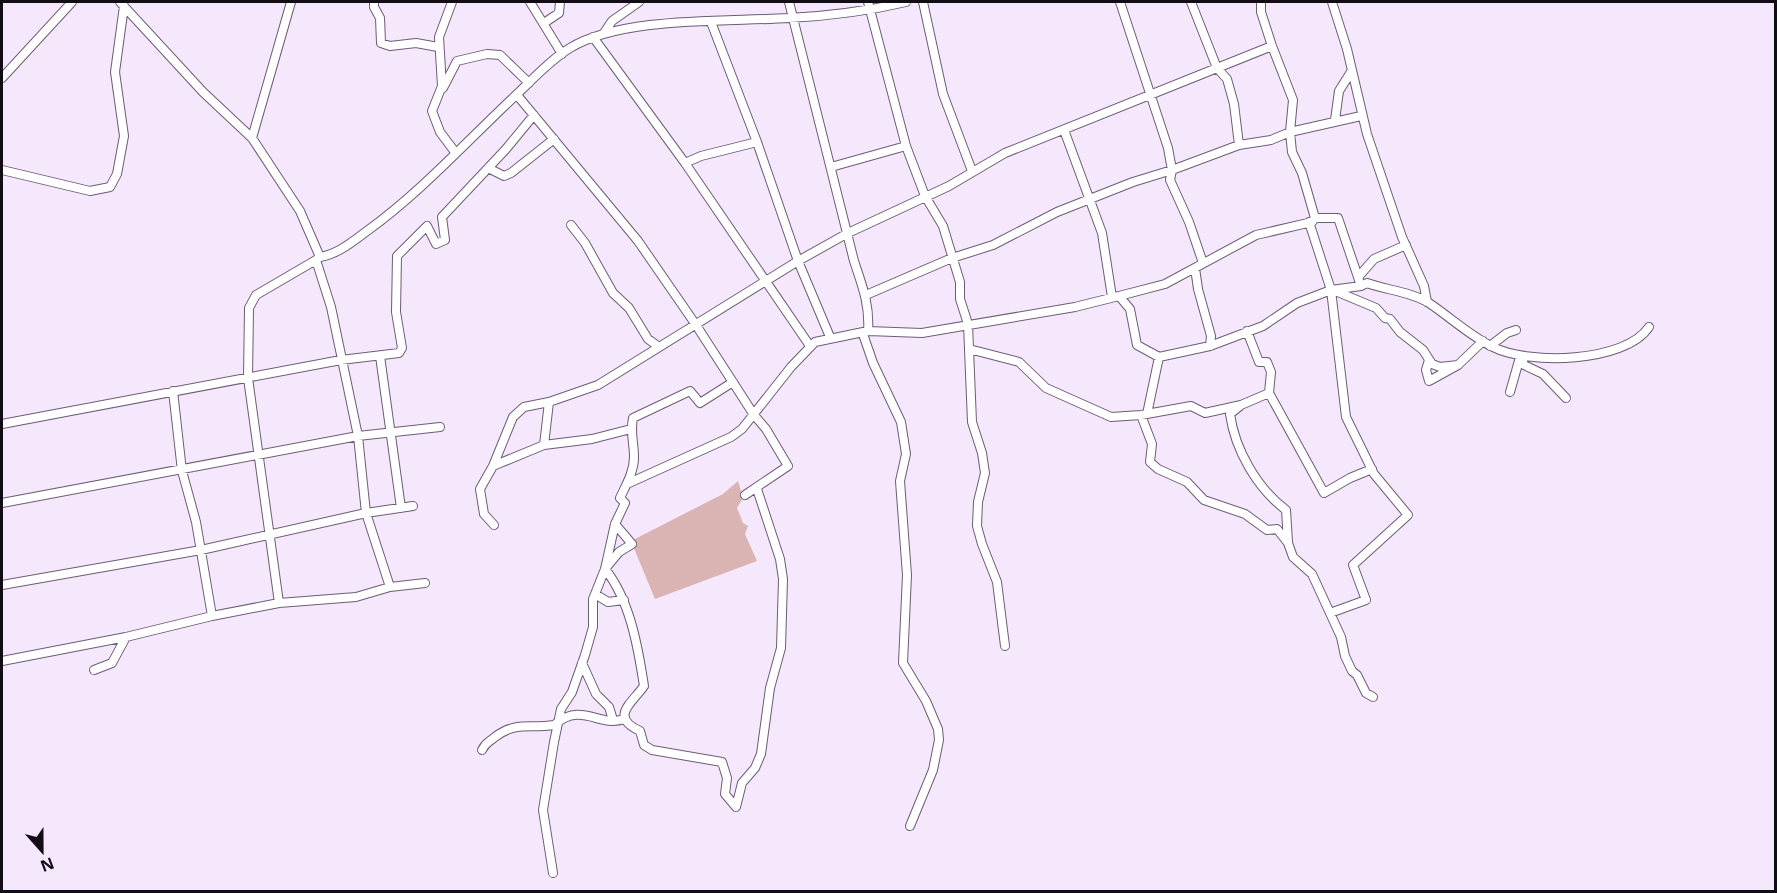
<svg xmlns="http://www.w3.org/2000/svg" width="1777" height="893" font-family="'Noto Sans',sans-serif">
<rect width="100%" height="100%" fill="#f5e7fc"/>
<!-- green -->
<path fill="#dab4b3" d="M 738,481 L 743,498 L 737,508 L 743,523 L 748,526 L 745,534 L 757,561 L 655,599 L 631,541 L 723,494 Z"/>
<g fill="none" stroke-linecap="round" stroke-linejoin="round">
<defs>
<path id="minor" d="M 120,2 L 203,92 L 252,138 L 300,211 L 320,257 L 316,260 L 331,307 L 358,436 L 366,513 L 390,587
M 374,2 L 374,7 L 380,18 L 381,43 L 390,46 L 416,43 L 438,47
M 452,2 L 439,37 L 442,86 L 432,111 L 440,132 L 455,152
M 530,2 L 562,54
M 789,2 L 854,261 C 862,285 870,305 868,331
M 868,2 L 906,146 L 925,196 L 943,226 L 960,282 L 960,299 L 968,324 L 969,349 L 1019,362 L 1046,388 L 1111,417 L 1141,415 L 1191,406 L 1205,413 L 1241,405 L 1269,393 L 1271,372 L 1267,362 L 1259,362 L 1247,331
M 923,2 L 943,94 L 972,171
M 1120,2 L 1168,148 L 1172,170 L 1170,180 L 1189,222 L 1203,263
M 1191,2 L 1217,68 L 1227,79 L 1234,104 L 1239,145
M 1261,2 L 1261,12 L 1272,46 L 1293,100 L 1290,132 L 1292,152 L 1302,173 L 1315,218
M 1332,2 L 1347,49 L 1367,134 L 1402,237 L 1424,286 L 1427,302
M 711,22 L 757,142 L 798,261 L 830,337
M 544,23 L 559,13 L 560,2
M 604,33 L 612,21 L 639,2
M 593,37 L 685,163 L 810,346
M 2,78 L 72,2
M 443,88 L 457,61 L 487,54 L 500,55 L 529,83
M 517,95 L 638,241 L 696,325 L 754,415 L 766,429 L 788,466 L 745,495
M 1335,120 L 1339,91 L 1351,72
M 1064,130 L 1102,233 L 1112,297
M 252,138 L 291,2
M 685,163 L 701,156 L 757,142
M 831,167 L 906,146
M 488,168 L 504,176 L 511,173 L 554,139
M 2,170 L 90,191 L 110,187 L 117,174 L 124,136 L 115,72 L 124,6
M 1309,222 L 1331,290 L 1346,417 L 1374,474 L 1408,515 L 1353,565 L 1366,600 L 1330,613
M 571,225 L 585,243 L 613,293 L 629,308 L 648,339 L 659,347
M 320,257 C 338,254 352,242 367,231 C 421,192 467,141 515,96 C 532,80 550,60 570,48 C 623,16 727,22 789,18 C 829,16 868,11 906,2
M 1195,268 L 1198,289 L 1211,336 L 1210,346
M 1359,276 L 1374,259 L 1406,245
M 1333,290 L 1376,308 L 1385,318 L 1390,319 L 1400,332 L 1423,350 L 1432,364 L 1440,367 L 1458,365 L 1483,341
M 866,295 L 952,258 L 993,245 L 1057,212 L 1133,182 L 1172,170 L 1239,145 L 1271,140 L 1290,132 L 1361,116
M 1119,296 L 1130,309 L 1137,345 L 1159,357 L 1210,346 L 1263,326 L 1297,303 L 1331,290 L 1361,286 L 1367,283 C 1386,290 1412,292 1429,303 C 1450,317 1470,336 1493,347 C 1528,365 1625,363 1649,327
M 863,334 L 873,363 L 901,422 L 906,454 L 900,481 L 907,575 L 903,663 L 926,701 L 938,729 L 939,740 L 933,770 L 910,826
M 1490,346 L 1507,333 L 1516,330
M 969,349 L 972,422 L 982,453 L 985,473 L 978,502 L 977,526 L 982,544 L 997,582 L 1005,646
M 380,356 L 401,508
M 1521,356 L 1524,365 L 1543,374 L 1566,398
M 1429,360 L 1426,370 L 1429,381 L 1458,365
M 173,391 L 182,471 L 196,522 L 212,616
M 1510,392 L 1520,357
M 1269,393 L 1324,493 L 1350,478 L 1372,469
M 1240,406 L 1230,414 C 1235,450 1257,488 1286,510 L 1288,542
M 1147,414 L 1159,357
M 1141,415 L 1152,444 L 1150,462 L 1158,469 L 1187,482 L 1204,500 L 1245,514 L 1267,530 L 1277,529 L 1288,543 L 1293,557 L 1312,574 L 1341,637 L 1345,656 L 1352,671 L 1357,675 L 1366,693 L 1373,697
M 2,424 L 341,360 L 399,353 L 402,348 L 396,312 L 397,256 L 427,226 L 436,244 L 445,240 L 442,217 L 506,149 L 534,115
M 544,445 L 592,439 L 631,429
M 493,466 L 544,445 L 549,402
M 629,483 L 731,437 L 742,429 L 791,367 L 815,342 L 868,331 L 922,333 L 1075,307 L 1119,296 L 1165,284 L 1256,235 L 1312,222 L 1315,218 L 1338,218 L 1361,286
M 2,503 L 358,436 L 440,427
M 615,524 L 632,544 L 619,552 L 605,569 C 630,600 638,647 644,686 C 632,703 609,717 640,731 L 644,745 L 652,750 L 722,762 L 727,778 L 725,794 L 736,807 L 742,783 L 755,768 L 761,754 L 770,688 L 781,648 L 783,579 L 780,559 L 757,489
M 494,525 L 484,514 L 480,489 L 493,466 L 513,417 L 524,407 L 549,402 L 598,385 L 798,261 L 848,233 L 949,186 L 1005,153 L 1272,46
M 2,585 L 201,550 L 366,513 L 413,506
M 595,594 L 608,602 L 624,600
M 279,603 L 248,378 L 249,308 L 256,295 L 316,260
M 2,661 L 126,637 L 212,616 L 279,603 L 356,597 L 390,587 L 425,583
M 582,663 L 596,694 L 609,707 L 613,720
M 94,670 L 112,663 L 126,637
M 482,750 C 486,742 488,743 495,737 C 516,721 530,729 554,725 C 582,701 599,728 624,719
M 553,873 L 543,810 L 554,742 L 561,709 L 572,692 L 585,655 L 593,627 L 593,599 L 605,569 L 615,524 L 625,503 L 620,498 C 626,485 634,472 634,457 C 634,443 630,432 633,418 L 690,391 L 700,403 L 733,382"/>
</defs>
<!-- minor casing -->
<use href="#minor" stroke="#6c5d74" stroke-width="10"/>
<!-- minor -->
<use href="#minor" stroke="#fff" stroke-width="8"/>
</g>
<!-- border -->
<rect width="1777" height="893" fill="none" stroke="#120d15" stroke-width="6"/>
<!-- north arrow -->
<g transform="translate(42 851) rotate(159)" stroke="#f5e7fc" stroke-width="4.5" paint-order="stroke">
<path d="M0-4.5L10 22L0 15L-10 22Z" fill="#120d15"/>
<text y="-9" font-size="16" font-weight="bold" text-anchor="middle" fill="#120d15">N</text>
</g>
</svg>
